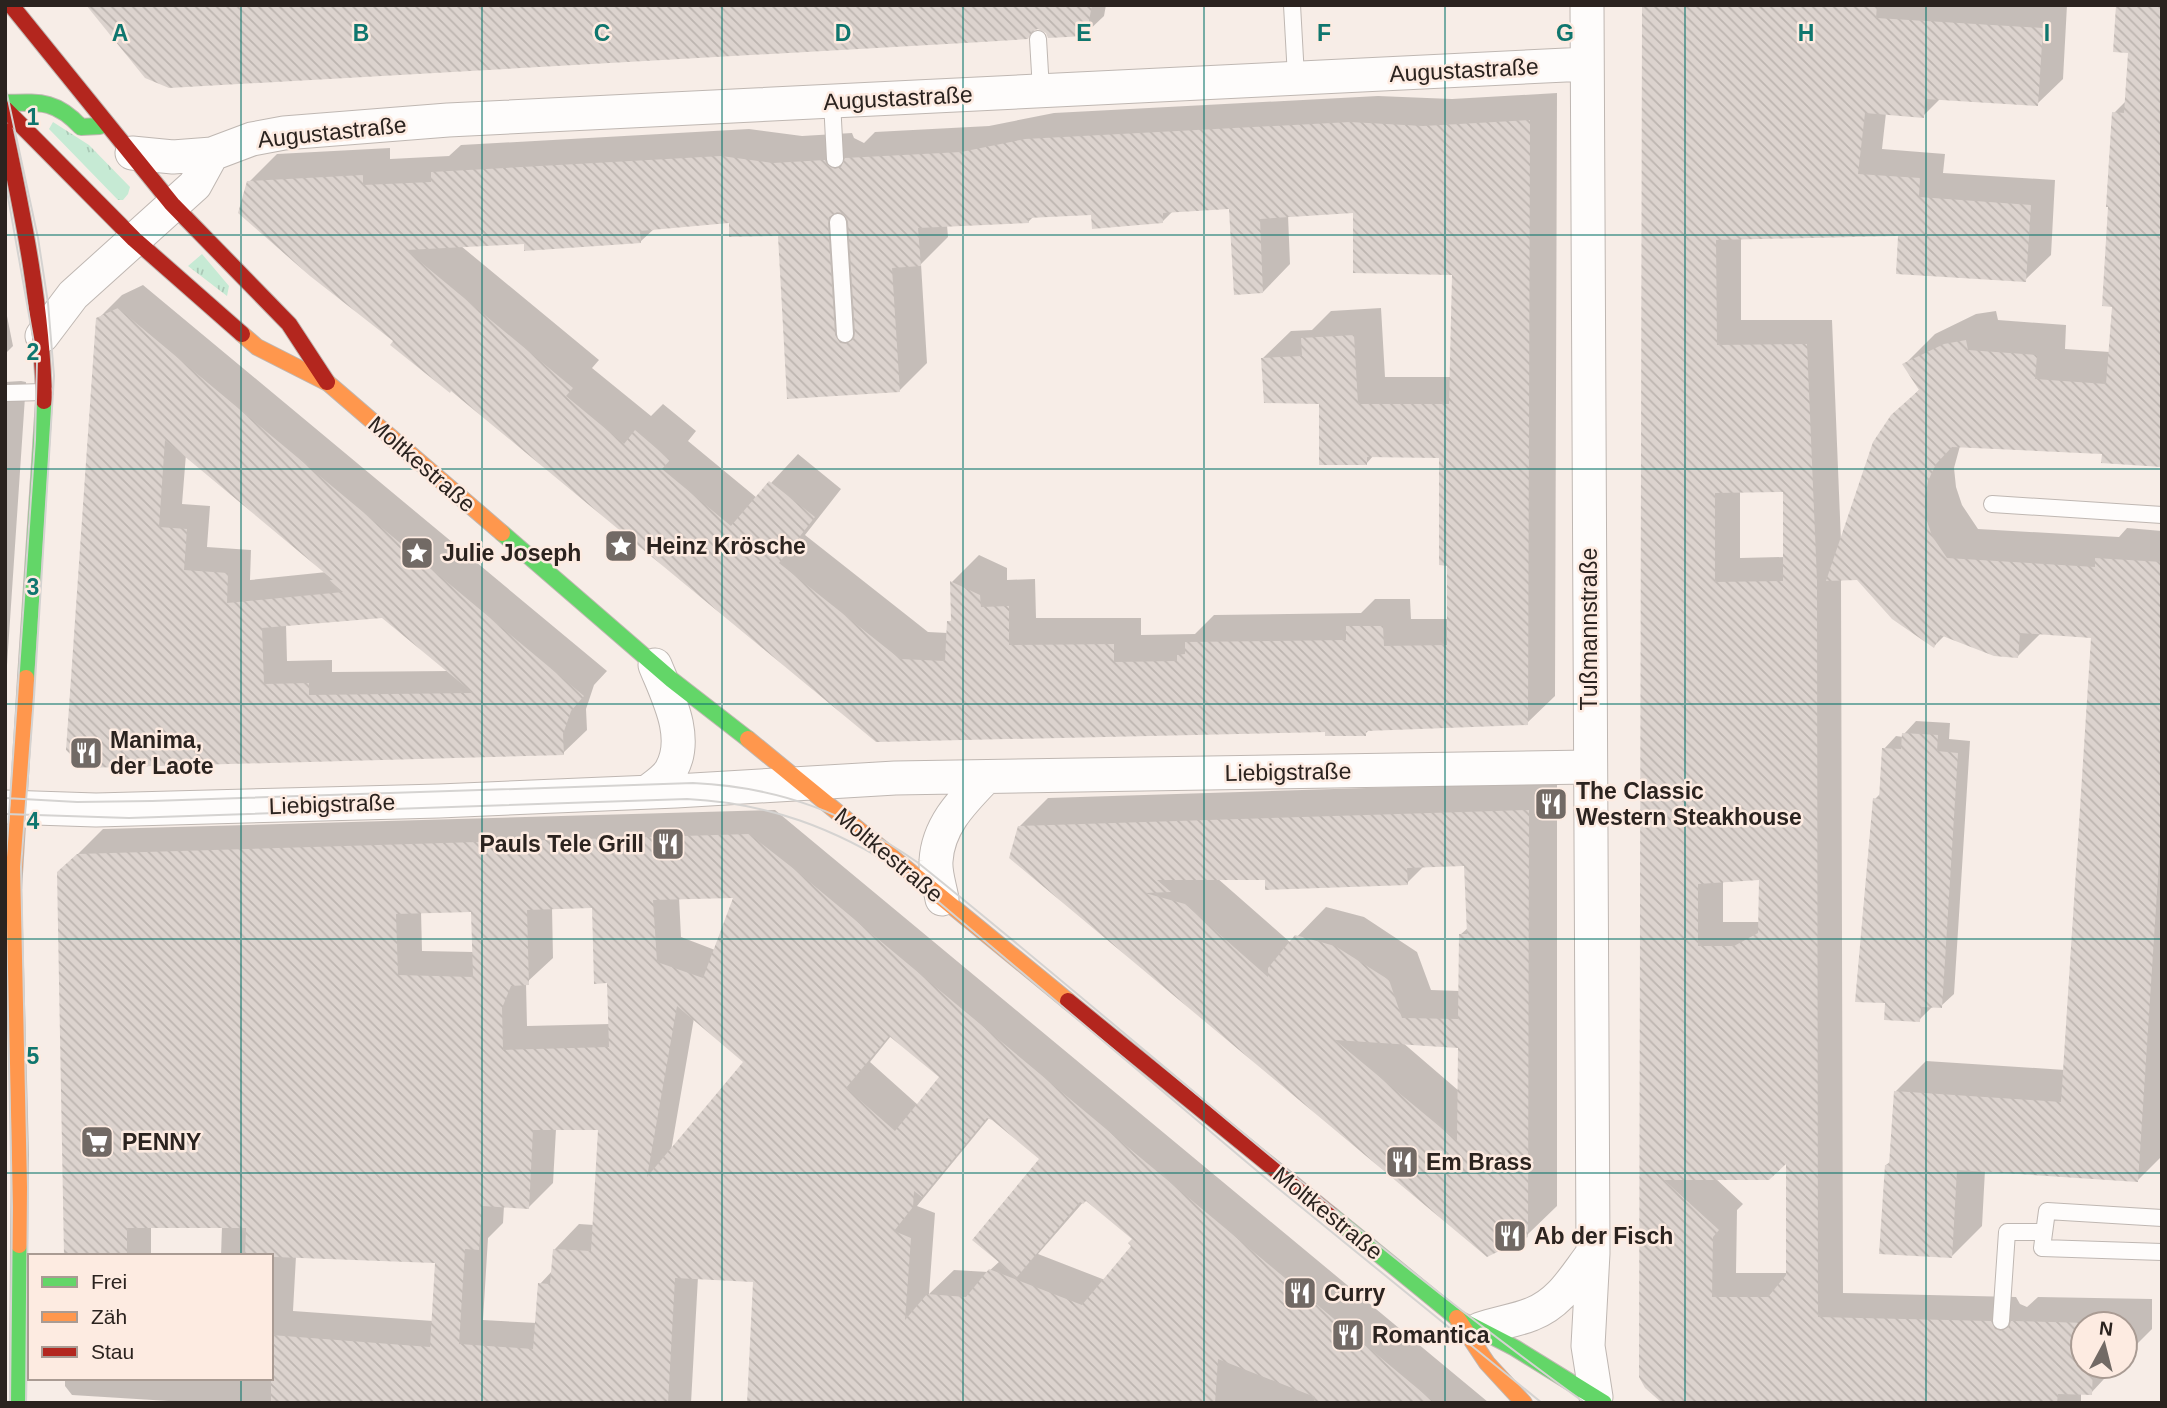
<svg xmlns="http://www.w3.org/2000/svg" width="2167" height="1408" font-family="Arial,sans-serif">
<defs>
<pattern id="grass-tufts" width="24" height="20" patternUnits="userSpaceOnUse" patternTransform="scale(1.75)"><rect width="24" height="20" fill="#c6ead4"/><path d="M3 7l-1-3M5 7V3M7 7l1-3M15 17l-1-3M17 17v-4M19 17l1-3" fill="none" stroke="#aac8b6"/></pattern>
<pattern id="building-back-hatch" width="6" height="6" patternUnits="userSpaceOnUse" patternTransform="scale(1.75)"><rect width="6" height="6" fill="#dcd3ce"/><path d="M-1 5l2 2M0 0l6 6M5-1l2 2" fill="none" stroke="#bdb5b0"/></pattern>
</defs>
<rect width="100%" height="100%" fill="#f7ede7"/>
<!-- grass -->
<path fill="url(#grass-tufts)" d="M 53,122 L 89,145 L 130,187 L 128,194 L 123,200 L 118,200 L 49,129 Z
M 202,254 L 229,286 L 227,296 L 188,266 Z"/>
<!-- shadow -->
<path fill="#0003" fill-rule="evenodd" d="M 88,5 L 1106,5 L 1104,16 L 1085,34 L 1048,31 L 1038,26 L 1027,38 Z
M 1644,5 L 2067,5 L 2063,79 L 2037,104 L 1941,98 L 1923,116 L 1886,113 L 1882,149 L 1945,154 L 1943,173 L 2055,180 L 2051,255 L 2025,280 L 1898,272 L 1900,234 L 1741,238 L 1741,320 L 1832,320 L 1841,542 L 1874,442 L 1893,416 L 1920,389 L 1905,364 L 1935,334 L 1976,314 L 1996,311 L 1998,320 L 2066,325 L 2065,349 L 2110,352 L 2114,305 L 2103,305 L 2110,205 L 2108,205 L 2114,113 L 2126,101 L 2129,51 L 2114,50 L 2116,23 L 2132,5 L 2162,5 L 2162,466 L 2103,462 L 2104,453 L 1960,446 L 1954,468 L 1956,487 L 1962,505 L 1978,529 L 2119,537 L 2127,528 L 2162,531 L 2162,1156 L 2137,1181 L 1985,1170 L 1982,1226 L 1951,1257 L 1881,1252 L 1886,1165 L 1891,1161 L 1896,1091 L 1926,1061 L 2065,1070 L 2093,636 L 2041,633 L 2018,656 L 1995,655 L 1945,635 L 1934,646 L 1893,618 L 1858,579 L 1841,579 L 1843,1293 L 2016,1297 L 2020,1304 L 2027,1307 L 2038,1297 L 2152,1299 L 2152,1329 L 2126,1355 L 2125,1324 L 2083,1324 L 2083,1366 L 2116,1366 L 2091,1393 L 2081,1393 L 2081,1403 L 1665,1403 L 1647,1387 L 1641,1376 ZM 1785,490 L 1785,557 L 1740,558 L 1740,491 ZM 1761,878 L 1760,922 L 1723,922 L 1723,880 ZM 1788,1159 L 1788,1273 L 1736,1273 L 1737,1210 L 1743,1204 L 1715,1178 L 1769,1178 Z
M 1557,93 L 1555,696 L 1527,723 L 1370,729 L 1365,734 L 1326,730 L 877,741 L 395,341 L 249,182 L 277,154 L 390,148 L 390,159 L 449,156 L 461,145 L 749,129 L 802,136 L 852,133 L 854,138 L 864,143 L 875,132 L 989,126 L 1054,113 L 1378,96 L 1452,99 ZM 1231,207 L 1263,292 L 1290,264 L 1288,215 L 1354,211 L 1454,274 L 1451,377 L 1385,377 L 1381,308 L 1331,311 L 1312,330 L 1291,331 L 1263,358 L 1321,402 L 1366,464 L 1374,455 L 1441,456 L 1449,564 L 1449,619 L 1411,619 L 1410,599 L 1375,599 L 1361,613 L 1214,615 L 1195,634 L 1141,635 L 1141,618 L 1036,618 L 1035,579 L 1007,580 L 1007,568 L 979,555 L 952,582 L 953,619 L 949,622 L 948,633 L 928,632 L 805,535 L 841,489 L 798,454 L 757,498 L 688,441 L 696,431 L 663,404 L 651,416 L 592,368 L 599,360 L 461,246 L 525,242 L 640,242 L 655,228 L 730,221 L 780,234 L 789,397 L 899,391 L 927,363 L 921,264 L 948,237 L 947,225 L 1028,222 L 1034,216 L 1093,213 L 1162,222 L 1173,211 Z
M 143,285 L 607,671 L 594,685 L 586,709 L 587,730 L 563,753 L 68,749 L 98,319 L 122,295 ZM 186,454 L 327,572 L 250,580 L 251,550 L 207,547 L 210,506 L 182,504 ZM 383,616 L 449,671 L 332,672 L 332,660 L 287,661 L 286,624 Z
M 5,306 L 13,346 L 5,354 Z
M 21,381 L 26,382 L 5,695 L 5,382 Z
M 1916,721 L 1950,723 L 1949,739 L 1970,741 L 1954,994 L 1941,1006 L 1932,1007 L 1919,1020 L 1875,799 L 1881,793 L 1884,749 L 1896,736 L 1903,737 L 1904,734 Z
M 1557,782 L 1557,1206 L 1527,1235 L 1019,827 L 1048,798 ZM 1425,865 L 1465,865 L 1469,927 L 1460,935 L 1460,991 L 1431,990 L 1417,952 L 1364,917 L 1326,907 L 1291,943 L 1217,878 L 1407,883 ZM 1402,1042 L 1460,1046 L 1459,1091 Z
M 775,810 L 1488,1402 L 1488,1403 L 749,1403 L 755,1281 L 698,1277 L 691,1403 L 201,1403 L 72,1395 L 65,1386 L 65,1378 L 271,1378 L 271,1256 L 221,1256 L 222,1226 L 151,1226 L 151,1256 L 65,1256 L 59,873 L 103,829 ZM 735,896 L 715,950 L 681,937 L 679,897 ZM 594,906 L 609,981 L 610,1024 L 527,1026 L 526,983 L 553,958 L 552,907 ZM 473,910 L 474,952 L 422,951 L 421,911 ZM 694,1018 L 745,1062 L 671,1151 ZM 891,1036 L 942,1076 L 918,1105 L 870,1062 ZM 990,1117 L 1042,1159 L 1000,1261 L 988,1272 L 954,1270 L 929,1294 L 935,1213 L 917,1206 ZM 600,1128 L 594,1225 L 579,1224 L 555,1249 L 553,1270 L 540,1284 L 537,1323 L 483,1320 L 488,1238 L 503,1223 L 504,1206 L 528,1208 L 553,1183 L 556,1129 ZM 1086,1199 L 1135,1238 L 1134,1245 L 1105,1280 L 1038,1254 ZM 296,1256 L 437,1261 L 433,1321 L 293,1311 Z"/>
<!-- building -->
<path fill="url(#building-back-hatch)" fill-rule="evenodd" d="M 86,5 L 1092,5 L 1086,36 L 1048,38 L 1046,33 L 1038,29 L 1032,31 L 1028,39 L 982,42 L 169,88 L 145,78 Z
M 1642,5 L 1877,5 L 1876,18 L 2043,28 L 2038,106 L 1925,99 L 1924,118 L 1865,113 L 1858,174 L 1920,178 L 1919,197 L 2031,205 L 2026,282 L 1896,274 L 1898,236 L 1716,240 L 1717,345 L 1807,344 L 1817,581 L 1818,1317 L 1991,1321 L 1995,1329 L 2001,1331 L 2009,1327 L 2011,1321 L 2128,1324 L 2127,1356 L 2125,1356 L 2125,1324 L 2083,1324 L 2083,1366 L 2093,1366 L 2092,1395 L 2058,1394 L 2057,1403 L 1662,1403 L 1645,1388 L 1639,1377 ZM 1783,492 L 1783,581 L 1715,582 L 1715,493 ZM 1759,880 L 1758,933 L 1734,946 L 1698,946 L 1698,884 ZM 1786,1164 L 1786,1275 L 1768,1297 L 1712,1297 L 1713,1237 L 1719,1230 L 1664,1180 L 1769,1180 Z
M 2116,5 L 2162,5 L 2162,467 L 2101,463 L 2102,454 L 1952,447 L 1936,464 L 1928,481 L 1925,499 L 1926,518 L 1932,536 L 1947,558 L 2095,567 L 2095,558 L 2162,562 L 2162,816 L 2138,1182 L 1957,1170 L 1952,1258 L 1879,1254 L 1885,1165 L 1889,1165 L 1894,1091 L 2061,1102 L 2091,638 L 2020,633 L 2018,658 L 1994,656 L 1940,635 L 1934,648 L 1892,619 L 1857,580 L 1826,581 L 1873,442 L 1891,415 L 1919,390 L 1902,364 L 1944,344 L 1966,340 L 1968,350 L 2037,355 L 2035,379 L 2106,384 L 2112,307 L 2102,306 L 2108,207 L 2106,207 L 2112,112 L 2124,113 L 2128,53 L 2113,52 Z
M 1530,120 L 1528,725 L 1366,731 L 1366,736 L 1325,736 L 1325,732 L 876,742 L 451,391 L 450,393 L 390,345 L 393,341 L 310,276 L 238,213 L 247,181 L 363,175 L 363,185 L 431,182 L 431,172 L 721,156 L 773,163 L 825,160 L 827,165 L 835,169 L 841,167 L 845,158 L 961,152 L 1025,139 L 1350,122 L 1423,126 ZM 1229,209 L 1234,295 L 1263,293 L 1260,219 L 1353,213 L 1353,273 L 1452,275 L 1449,404 L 1358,404 L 1354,335 L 1301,338 L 1302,356 L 1261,358 L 1264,403 L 1319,404 L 1319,465 L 1367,465 L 1367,457 L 1439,458 L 1439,565 L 1447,566 L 1447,645 L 1384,646 L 1383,626 L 1346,626 L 1346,640 L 1185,642 L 1185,654 L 1177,655 L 1177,661 L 1114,662 L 1114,644 L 1009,645 L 1009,606 L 981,607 L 980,595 L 950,581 L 951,621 L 947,621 L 945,661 L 900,659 L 779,563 L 815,517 L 769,481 L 731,526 L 662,469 L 670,460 L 635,430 L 624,444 L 566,396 L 573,388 L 406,250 L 524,244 L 524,251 L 641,243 L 640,231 L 729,223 L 729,237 L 778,236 L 787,399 L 900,392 L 892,268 L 921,266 L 918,228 L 1029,223 L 1028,218 L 1091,215 L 1092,229 L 1163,223 L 1163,213 ZM 837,212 L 843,213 L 848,221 L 855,333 L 854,339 L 846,344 L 840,343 L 835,335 L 828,223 L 829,217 Z
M 118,308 L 584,696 L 571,711 L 563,734 L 564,755 L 84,768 L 66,750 L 96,318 ZM 165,440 L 333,580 L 329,580 L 343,592 L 227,603 L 228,573 L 184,570 L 187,529 L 159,527 ZM 382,618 L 473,693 L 309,695 L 309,683 L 264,684 L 262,628 Z
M 1902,733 L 1938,735 L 1937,751 L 1958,753 L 1942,1008 L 1921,1007 L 1920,1022 L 1884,1020 L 1885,1003 L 1855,1002 L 1873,798 L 1879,799 L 1882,748 L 1901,749 Z
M 1529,810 L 1528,1237 L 1487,1257 L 1009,858 L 1018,826 ZM 1464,866 L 1467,934 L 1459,934 L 1458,1019 L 1402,1018 L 1389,980 L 1335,946 L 1295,935 L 1268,968 L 1268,977 L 1185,904 L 1145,893 L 1171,892 L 1157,880 L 1265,880 L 1265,890 L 1408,885 L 1407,868 ZM 1335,1040 L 1458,1048 L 1457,1141 Z
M 749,834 L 794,869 L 1435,1403 L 1314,1403 L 1315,1397 L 1218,1359 L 1215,1403 L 747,1403 L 753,1282 L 675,1278 L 668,1403 L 271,1403 L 271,1335 L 430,1347 L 435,1263 L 245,1256 L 246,1228 L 127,1228 L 127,1256 L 64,1256 L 57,872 L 77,854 ZM 733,898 L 703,978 L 657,962 L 653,900 ZM 592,908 L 594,984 L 607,983 L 609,1047 L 503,1050 L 502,1008 L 511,986 L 529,985 L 527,910 ZM 471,912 L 473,977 L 398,975 L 396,914 ZM 677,1006 L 743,1062 L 647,1177 ZM 889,1036 L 939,1077 L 895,1131 L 846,1088 ZM 987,1118 L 992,1120 L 1039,1159 L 972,1240 L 1017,1277 L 1080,1202 L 1083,1204 L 1086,1201 L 1132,1239 L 1128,1243 L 1131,1246 L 1082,1305 L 989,1269 L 966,1297 L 927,1294 L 905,1320 L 911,1238 L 894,1231 L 913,1207 L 914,1191 L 922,1197 ZM 533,1130 L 598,1130 L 591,1251 L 553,1249 L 550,1284 L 538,1283 L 533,1349 L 459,1344 L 465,1249 L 479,1250 L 482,1206 L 529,1209 Z"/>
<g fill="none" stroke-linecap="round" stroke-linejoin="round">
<defs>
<path id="lane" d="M 1292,5 L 1296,77
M 1038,39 L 1041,90
M 832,101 L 835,159
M 838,222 L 845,334
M 5,393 L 45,392
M 1992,504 L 2162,515
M 2162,1218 L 2047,1211 L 2042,1248 L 2162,1252
M 2001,1321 L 2007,1232 L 2044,1232"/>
<path id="street" d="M 1587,5 L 1593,1253 L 1588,1346 L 1596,1397
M 132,153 L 173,157 L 212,154 L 252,139 L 284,133 L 448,120 L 1587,64
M 42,336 L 73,295 L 195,185 L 212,154
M 647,792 C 655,786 666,779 671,770 C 690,737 667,695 655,665
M 5,807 L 96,810 L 439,801 L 676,791 L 895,778 L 1589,767
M 942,899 C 940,887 935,873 936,861 C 938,825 963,801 986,777
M 1480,1329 C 1497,1323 1515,1321 1532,1314 C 1561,1303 1575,1276 1593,1253"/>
<path id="fast" d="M 5,103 C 40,102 56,100 81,127 L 100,126
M 502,533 L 672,680 L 748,739
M 26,678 L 44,401
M 1331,1215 L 1457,1318 L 1515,1348 L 1604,1403
M 18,1403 L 19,1245"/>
<path id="slow" d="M 242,334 L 257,347 L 328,383 L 502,533
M 748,739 L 1068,1001
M 19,1245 L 20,1155 L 13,890 L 26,678
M 1457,1318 L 1487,1363 L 1524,1403"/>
<path id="jam" d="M 11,5 L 172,204 L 289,324 L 327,382
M 5,109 L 134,239 L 242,334
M 5,131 C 24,220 42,309 44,401
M 1068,1001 L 1331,1215"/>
</defs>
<!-- lane casing -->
<use href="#lane" stroke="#bfb7b2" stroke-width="18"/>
<!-- street casing -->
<use href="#street" stroke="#bfb7b2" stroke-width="35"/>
<!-- fast casing -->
<use href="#fast" stroke="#bfb7b2" stroke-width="18"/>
<!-- slow casing -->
<use href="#slow" stroke="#bfb7b2" stroke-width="18"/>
<!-- jam casing -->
<use href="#jam" stroke="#bfb7b2" stroke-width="18"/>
<!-- lane -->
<use href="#lane" stroke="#fefcfb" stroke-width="16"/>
<!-- street -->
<use href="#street" stroke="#fefcfb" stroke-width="33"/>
<!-- fast -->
<use href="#fast" stroke="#63d668" stroke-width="16"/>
<!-- slow -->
<use href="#slow" stroke="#ff974d" stroke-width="16"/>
<!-- jam -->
<use href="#jam" stroke="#b3261e" stroke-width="16"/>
<!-- tram -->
<path stroke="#d5d3d1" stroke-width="2" d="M 5,85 L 38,238 L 48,303 L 54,376 L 34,697 L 21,867 L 28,1187 L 26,1403
M 5,180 L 37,360 L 35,440 L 5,872 L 12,1207 L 10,1403
M 5,798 L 77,802 L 152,801 L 693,783 C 780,787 846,813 917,862 C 1140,1041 1352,1235 1585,1403
M 5,814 L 129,818 L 687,799 C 768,803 835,828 903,872 L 1269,1181 L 1542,1403"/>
</g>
<!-- grid -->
<path fill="none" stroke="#0f766e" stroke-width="2" stroke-opacity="0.55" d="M 241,5 L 241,1256M 482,5 L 482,1403M 722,5 L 722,1403M 963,5 L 963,1403M 1204,5 L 1204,1403M 1445,5 L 1445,1403M 1685,5 L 1685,1403M 1926,5 L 1926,1403M 5,235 L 2162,235M 5,469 L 2162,469M 5,704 L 2162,704M 5,939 L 2162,939M 5,1173 L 2162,1173M 241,1378 L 241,1403"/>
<!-- icons -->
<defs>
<symbol id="sight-square" viewBox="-11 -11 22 22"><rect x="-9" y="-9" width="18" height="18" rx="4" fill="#726a65" stroke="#fdebe1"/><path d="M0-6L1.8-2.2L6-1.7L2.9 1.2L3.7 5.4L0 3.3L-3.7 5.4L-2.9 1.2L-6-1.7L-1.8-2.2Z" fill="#fff"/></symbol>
<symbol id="restaurant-square" viewBox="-11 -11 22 22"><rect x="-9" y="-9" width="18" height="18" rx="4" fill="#726a65" stroke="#fdebe1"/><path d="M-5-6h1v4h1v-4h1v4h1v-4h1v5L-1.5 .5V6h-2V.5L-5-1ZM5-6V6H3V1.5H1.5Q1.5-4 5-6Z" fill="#fff"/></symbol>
<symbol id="supermarket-square" viewBox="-11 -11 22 22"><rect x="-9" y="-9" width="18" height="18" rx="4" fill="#726a65" stroke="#fdebe1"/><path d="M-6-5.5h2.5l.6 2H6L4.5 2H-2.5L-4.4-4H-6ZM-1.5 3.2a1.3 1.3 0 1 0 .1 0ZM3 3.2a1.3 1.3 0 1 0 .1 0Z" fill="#fff"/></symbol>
</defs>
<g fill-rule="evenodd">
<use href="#sight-square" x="602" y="527" width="38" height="38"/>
<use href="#sight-square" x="398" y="534" width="38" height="38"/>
<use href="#restaurant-square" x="67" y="734" width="38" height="38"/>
<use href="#restaurant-square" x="1532" y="785" width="38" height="38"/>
<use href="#restaurant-square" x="649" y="825" width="38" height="38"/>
<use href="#supermarket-square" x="78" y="1123" width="38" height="38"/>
<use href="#restaurant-square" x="1383" y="1143" width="38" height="38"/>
<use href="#restaurant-square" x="1491" y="1217" width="38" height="38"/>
<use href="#restaurant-square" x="1281" y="1274" width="38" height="38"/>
<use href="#restaurant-square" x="1329" y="1316" width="38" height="38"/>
</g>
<g text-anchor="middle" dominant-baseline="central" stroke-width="5" stroke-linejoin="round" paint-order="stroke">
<!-- street labels -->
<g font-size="23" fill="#2b231f" stroke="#fdebe1">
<text transform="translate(1464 70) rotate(-3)">Augustastraße</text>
<text transform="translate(898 98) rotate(-3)">Augustastraße</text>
<text transform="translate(332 132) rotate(-6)">Augustastraße</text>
<text transform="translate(422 464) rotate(41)">Moltkestraße</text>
<text transform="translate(1589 629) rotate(-90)">Tußmannstraße</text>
<text transform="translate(1288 772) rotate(-1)">Liebigstraße</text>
<text transform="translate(332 804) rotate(-2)">Liebigstraße</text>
<text transform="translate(889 855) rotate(40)">Moltkestraße</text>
<text transform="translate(1328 1213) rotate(39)">Moltkestraße</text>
</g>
<!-- poi labels -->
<g font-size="23" font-weight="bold" fill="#2b231f" stroke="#fdebe1" text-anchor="start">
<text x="646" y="546">Heinz Krösche</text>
<text x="442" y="553">Julie Joseph</text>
<text x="110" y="740">Manima,<tspan x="110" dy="26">der Laote</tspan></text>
<text x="1576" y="791">The Classic<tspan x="1576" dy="26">Western Steakhouse</tspan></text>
<text x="644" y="844" text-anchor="end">Pauls Tele Grill</text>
<text x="122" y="1142">PENNY</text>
<text x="1426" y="1162">Em Brass</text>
<text x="1534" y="1236">Ab der Fisch</text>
<text x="1324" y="1293">Curry</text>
<text x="1372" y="1335">Romantica</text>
</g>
</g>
<g font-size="23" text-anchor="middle" font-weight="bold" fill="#0f766e" stroke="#fdebe1" stroke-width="5" stroke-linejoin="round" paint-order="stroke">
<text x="120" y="41">A</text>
<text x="361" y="41">B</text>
<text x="602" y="41">C</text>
<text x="843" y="41">D</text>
<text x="1084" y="41">E</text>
<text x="1324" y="41">F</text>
<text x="1565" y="41">G</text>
<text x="1806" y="41">H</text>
<text x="2047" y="41">I</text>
<text x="33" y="125">1</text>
<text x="33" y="360">2</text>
<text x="33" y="595">3</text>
<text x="33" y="829">4</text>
<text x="33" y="1064">5</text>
</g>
<!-- border -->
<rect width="2167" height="1408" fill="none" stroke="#2b231f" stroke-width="14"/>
<!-- legend -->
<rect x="28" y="1254" width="245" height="126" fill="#fdebe1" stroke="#a99b93" stroke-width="2"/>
<rect x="42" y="1277" width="35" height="10" fill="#63d668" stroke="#a99b93" stroke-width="2"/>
<text x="91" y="1289" font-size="21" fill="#2b231f">Frei</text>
<rect x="42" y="1312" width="35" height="10" fill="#ff974d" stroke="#a99b93" stroke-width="2"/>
<text x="91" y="1324" font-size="21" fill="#2b231f">Zäh</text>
<rect x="42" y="1347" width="35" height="10" fill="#b3261e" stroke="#a99b93" stroke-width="2"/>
<text x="91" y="1359" font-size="21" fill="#2b231f">Stau</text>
<!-- north arrow -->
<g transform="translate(2104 1345) rotate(7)"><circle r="33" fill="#fdebe1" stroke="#a99b93" stroke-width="2"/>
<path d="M0-5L12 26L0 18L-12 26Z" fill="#726a65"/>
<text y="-10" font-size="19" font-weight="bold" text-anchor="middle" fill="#2b231f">N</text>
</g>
</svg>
